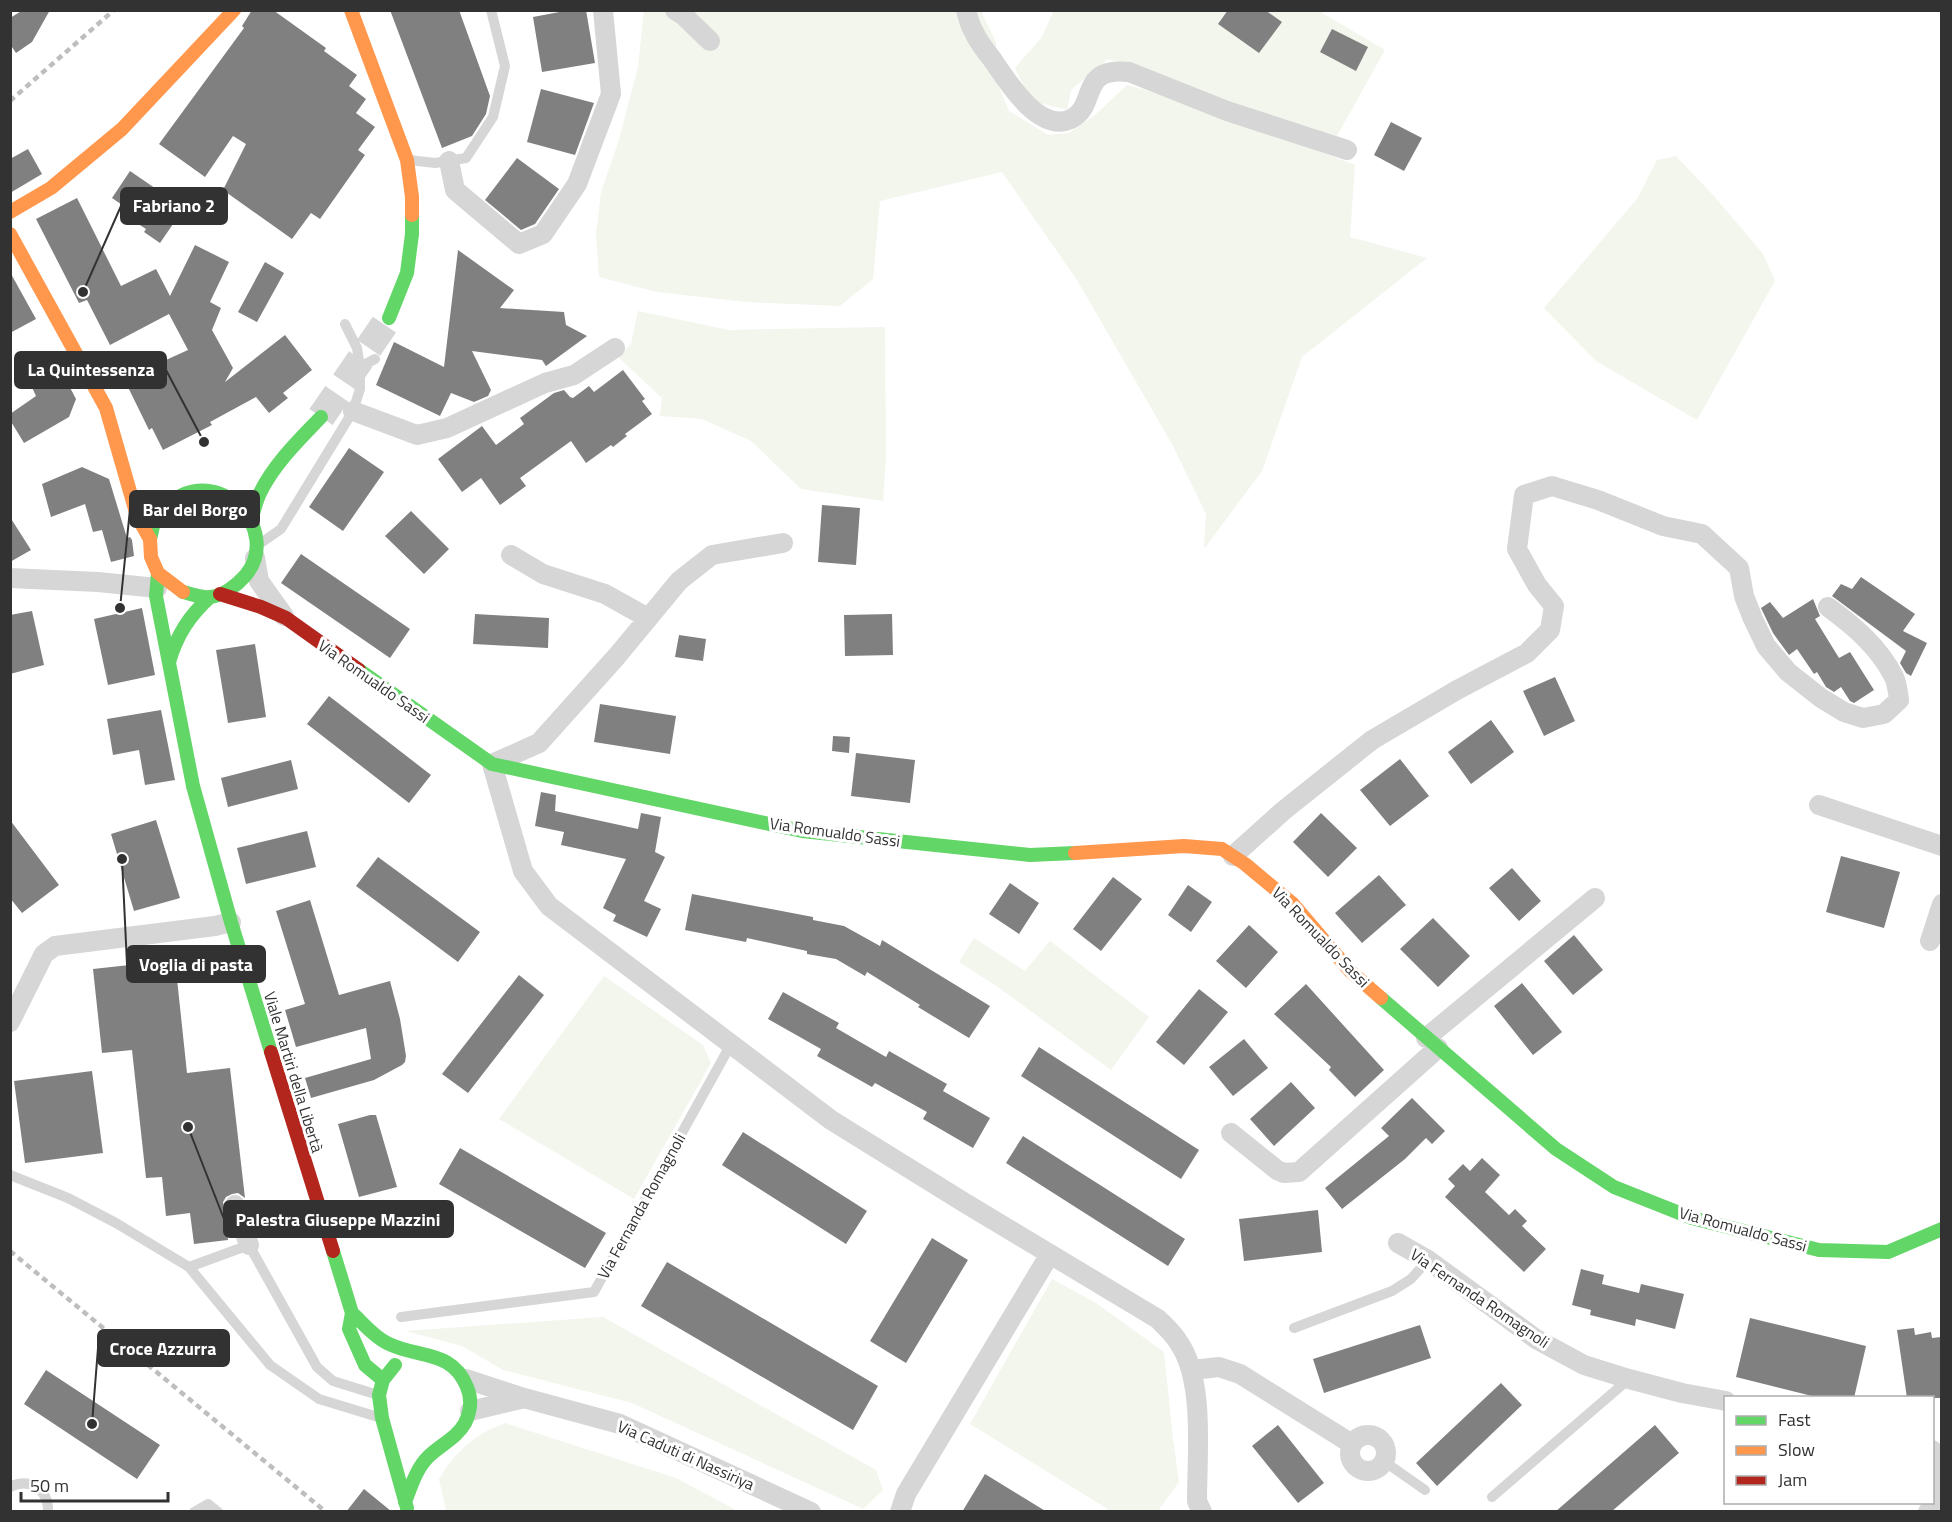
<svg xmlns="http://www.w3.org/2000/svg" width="1952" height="1522" font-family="'Titillium Web',sans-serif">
<rect width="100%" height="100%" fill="#fff"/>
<!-- green -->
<path fill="#f2f6ed" d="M 644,10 L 983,11 L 982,13 L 996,42 L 995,78 L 1009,111 L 1048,135 L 1069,133 L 1095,115 L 1127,85 L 1149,91 L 1279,136 L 1355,165 L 1350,237 L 1427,258 L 1302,357 L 1262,471 L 1204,549 L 1206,514 L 1172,444 L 1077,280 L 1002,172 L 880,201 L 873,279 L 840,306 L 746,302 L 657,292 L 599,277 L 596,234 L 601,192 L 618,143 L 638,67 Z
M 1054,11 L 1319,11 L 1385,50 L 1337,136 L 1227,102 L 1108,59 L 1071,90 L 1067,110 L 1031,101 L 1015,68 L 1041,38 Z
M 1676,156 L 1714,196 L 1763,254 L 1775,281 L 1697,420 L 1596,361 L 1544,308 L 1637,199 L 1657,160 Z
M 638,311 L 729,330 L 885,327 L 886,460 L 883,501 L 801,489 L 751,441 L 702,419 L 660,416 L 662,398 L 618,357 L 631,344 Z
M 974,938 L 1025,971 L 1050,941 L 1149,1017 L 1111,1070 L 998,987 L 959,962 Z
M 604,976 L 703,1045 L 711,1063 L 634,1199 L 499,1119 Z
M 1052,1279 L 1096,1303 L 1164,1352 L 1173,1439 L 1179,1482 L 1158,1511 L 1111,1511 L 970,1424 Z
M 603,1317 L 876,1470 L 883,1490 L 863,1509 L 632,1403 L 503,1370 L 462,1346 L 406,1331 Z
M 505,1423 L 676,1478 L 738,1511 L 446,1511 L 439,1479 C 456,1451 475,1434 505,1423 Z"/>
<!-- building -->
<path fill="#808080" d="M 23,10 L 50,10 L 32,42 L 16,53 L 10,44 L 10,18 Z
M 252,10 L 273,10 L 326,48 L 324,51 L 357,75 L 349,86 L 366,99 L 356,113 L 375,127 L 358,150 L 365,155 L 320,219 L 311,213 L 292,239 L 223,190 L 246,144 L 233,136 L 205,177 L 159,144 L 244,28 L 242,26 Z
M 390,10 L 459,10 L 490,96 L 486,114 L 472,136 L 442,148 Z
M 570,10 L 586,10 L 595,63 L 542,72 L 533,17 Z
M 1228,10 L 1265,10 L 1282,22 L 1259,53 L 1218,24 Z
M 1332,29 L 1368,47 L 1356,71 L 1320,52 Z
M 541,89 L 594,103 L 575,155 L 527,142 Z
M 1391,122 L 1422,138 L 1404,171 L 1374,155 Z
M 28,149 L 42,174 L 10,193 L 10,159 Z
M 517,158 L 559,189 L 535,224 L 521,230 L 485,200 Z
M 130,171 L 184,208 L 160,243 L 144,232 L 146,229 L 124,215 L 128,209 L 112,198 Z
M 77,198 L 121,286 L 156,269 L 170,296 L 195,245 L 229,262 L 210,302 L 221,308 L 212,330 L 233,368 L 225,382 L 285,335 L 312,370 L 283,393 L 288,398 L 269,413 L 256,397 L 210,422 L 212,425 L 163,450 L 152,428 L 149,430 L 124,379 L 188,350 L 169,314 L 110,345 L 87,300 L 79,303 L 36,219 Z
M 458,250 L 514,290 L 500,308 L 564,312 L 566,325 L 587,336 L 546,366 L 542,360 L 472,351 L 491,390 L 488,396 L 474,402 L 451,393 L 440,416 L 376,385 L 394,342 L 444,367 Z
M 265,262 L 284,273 L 257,322 L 238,312 Z
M 10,272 L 36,319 L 10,333 Z
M 52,353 L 76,399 L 69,417 L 24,443 L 10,420 L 10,414 L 36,396 L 23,368 Z
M 623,370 L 645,399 L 642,401 L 652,414 L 625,434 L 627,436 L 613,447 L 611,445 L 586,463 L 571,441 L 520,478 L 526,486 L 500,505 L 481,478 L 462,492 L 438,459 L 482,426 L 496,445 L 524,424 L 520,418 L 554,393 L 564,390 L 570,397 L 573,398 L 589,386 L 594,392 Z
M 349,448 L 384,472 L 343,531 L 309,507 Z
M 82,467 L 109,479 L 127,538 L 130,537 L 132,540 L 134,556 L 111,562 L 102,530 L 93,532 L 85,504 L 51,517 L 42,484 Z
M 822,505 L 860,508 L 856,565 L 818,562 Z
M 411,511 L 449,549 L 424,574 L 385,536 Z
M 10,517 L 31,550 L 10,562 Z
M 301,554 L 410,629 L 390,658 L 281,583 Z
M 1861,577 L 1915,614 L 1903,631 L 1927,643 L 1911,676 L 1906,673 L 1900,663 L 1906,651 L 1832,596 L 1841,584 L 1852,589 Z
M 1813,599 L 1820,616 L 1815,619 L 1839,658 L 1850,652 L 1874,690 L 1854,703 L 1850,701 L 1841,687 L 1834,692 L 1826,687 L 1817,672 L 1814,674 L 1797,649 L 1789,655 L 1773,633 L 1761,608 L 1770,602 L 1783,618 Z
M 142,608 L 155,675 L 108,685 L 94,619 Z
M 32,611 L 44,665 L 10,674 L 10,615 Z
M 475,614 L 549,618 L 548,648 L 473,644 Z
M 892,614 L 893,655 L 845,656 L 844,615 Z
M 679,635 L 706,639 L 703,661 L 675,657 Z
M 255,644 L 266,717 L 228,723 L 216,650 Z
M 1555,677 L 1575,721 L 1544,736 L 1523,691 Z
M 329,696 L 431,775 L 409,803 L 307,724 Z
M 600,704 L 676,716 L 670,754 L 594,742 Z
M 161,710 L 175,780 L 145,785 L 139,750 L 113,755 L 107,719 Z
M 1491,720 L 1514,752 L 1471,784 L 1448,752 Z
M 833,736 L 850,737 L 849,753 L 832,751 Z
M 856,753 L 915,760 L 910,803 L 851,796 Z
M 1400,759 L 1429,796 L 1390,826 L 1360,790 Z
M 291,760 L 298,789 L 228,807 L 221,778 Z
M 541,792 L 556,795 L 555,811 L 638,829 L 641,813 L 661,817 L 655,852 L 665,857 L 644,901 L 661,909 L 647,937 L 613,921 L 616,915 L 603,908 L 626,859 L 561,845 L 564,832 L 535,826 Z
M 1321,813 L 1357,848 L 1328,877 L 1293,842 Z
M 10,820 L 59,885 L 22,913 L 10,898 Z
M 156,820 L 180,898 L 134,911 L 111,834 Z
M 307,831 L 316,867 L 246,884 L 237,848 Z
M 1841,856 L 1900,872 L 1884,928 L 1826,912 Z
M 378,857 L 480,932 L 458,962 L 356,886 Z
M 1512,868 L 1541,901 L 1519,921 L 1489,888 Z
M 1379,875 L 1406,905 L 1362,943 L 1335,913 Z
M 1113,877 L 1142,899 L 1101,951 L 1073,929 Z
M 1010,883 L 1039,903 L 1019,934 L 989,914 Z
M 1188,885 L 1212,902 L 1191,932 L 1168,915 Z
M 692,894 L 813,917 L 813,920 L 844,926 L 880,946 L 882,940 L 990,1006 L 969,1038 L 918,1007 L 920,1005 L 867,972 L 865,976 L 836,959 L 807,954 L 807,951 L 747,938 L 746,942 L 685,930 Z
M 310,900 L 339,995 L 390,981 L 400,1019 L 406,1056 L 405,1062 L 402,1065 L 374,1080 L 311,1098 L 305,1078 L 371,1059 L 366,1028 L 296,1047 L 285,1010 L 305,1004 L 276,911 Z
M 1433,918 L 1470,956 L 1438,987 L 1400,949 Z
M 1249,925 L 1278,952 L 1246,988 L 1216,961 Z
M 1574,935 L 1603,970 L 1573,995 L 1544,961 Z
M 175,960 L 187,1073 L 230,1068 L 245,1198 L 238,1193 L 232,1194 L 226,1197 L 223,1202 L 228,1240 L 194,1244 L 190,1213 L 166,1216 L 162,1177 L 146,1178 L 132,1050 L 102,1053 L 93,969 Z
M 519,975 L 544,995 L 468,1093 L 442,1074 Z
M 1522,983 L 1562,1032 L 1533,1055 L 1494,1006 Z
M 1306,984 L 1384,1070 L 1355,1097 L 1329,1070 L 1331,1067 L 1274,1014 Z
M 1199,989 L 1228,1012 L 1184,1065 L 1156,1042 Z
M 783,992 L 839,1023 L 836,1028 L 886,1057 L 889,1051 L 947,1084 L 943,1091 L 990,1118 L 973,1148 L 923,1119 L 927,1112 L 875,1083 L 872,1087 L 817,1056 L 821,1049 L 768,1019 Z
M 1244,1039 L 1268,1068 L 1233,1096 L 1209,1067 Z
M 1039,1047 L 1199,1150 L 1181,1179 L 1021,1076 Z
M 92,1071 L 103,1153 L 25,1163 L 14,1081 Z
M 1291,1082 L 1315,1108 L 1274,1146 L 1250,1119 Z
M 1412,1098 L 1445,1131 L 1432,1144 L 1426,1138 L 1405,1159 L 1342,1209 L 1325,1188 L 1389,1136 L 1381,1128 Z
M 370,1115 L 376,1115 L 397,1187 L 359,1197 L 338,1124 Z
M 743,1132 L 867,1211 L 846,1244 L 722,1165 Z
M 1023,1136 L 1185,1239 L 1168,1266 L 1006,1163 Z
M 460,1148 L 606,1233 L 585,1268 L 439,1184 Z
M 1482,1158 L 1500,1175 L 1485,1192 L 1509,1215 L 1515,1209 L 1527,1221 L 1522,1226 L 1546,1249 L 1524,1272 L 1445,1197 L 1455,1186 L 1448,1179 L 1463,1164 L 1470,1171 Z
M 1318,1210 L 1322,1252 L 1244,1261 L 1239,1219 Z
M 932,1238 L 968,1260 L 906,1363 L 870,1341 Z
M 667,1262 L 878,1386 L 853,1430 L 641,1306 Z
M 1581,1269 L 1604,1275 L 1602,1284 L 1639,1293 L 1641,1284 L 1684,1294 L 1675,1329 L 1636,1319 L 1635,1326 L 1590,1315 L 1591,1310 L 1572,1305 Z
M 1750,1318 L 1866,1346 L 1854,1398 L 1820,1398 L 1736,1377 Z
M 1420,1325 L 1431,1358 L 1324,1393 L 1313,1359 Z
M 1914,1328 L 1915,1335 L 1931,1332 L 1932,1338 L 1941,1337 L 1941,1398 L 1907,1398 L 1897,1330 Z
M 46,1370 L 160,1445 L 137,1479 L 24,1404 Z
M 1501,1383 L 1522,1405 L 1437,1486 L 1416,1463 Z
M 1278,1425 L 1324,1483 L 1298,1503 L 1252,1446 Z
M 1655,1425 L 1679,1453 L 1611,1512 L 1555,1512 Z
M 985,1474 L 1047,1512 L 962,1512 Z
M 364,1489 L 391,1511 L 391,1512 L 346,1512 Z"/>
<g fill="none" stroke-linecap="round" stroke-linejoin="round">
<!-- secondary-tunnel -->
<path stroke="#d6d6d6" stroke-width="28" stroke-dasharray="28 14" stroke-linecap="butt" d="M 321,417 L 389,318"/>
<!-- lane -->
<path stroke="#d6d6d6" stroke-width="10" d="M 409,160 L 435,163 L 466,158 L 493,117 L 505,66 L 491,10
M 360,367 L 375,359
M 258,545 L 281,529 L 353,411 L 360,389 L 360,367 L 357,348 L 345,324
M 10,1175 L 68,1198 L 116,1223 L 189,1267 L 249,1245 L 317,1367 L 333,1381 L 378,1395
M 189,1267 L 270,1365 L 319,1399 L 378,1417
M 401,1317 L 594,1292 L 731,1044
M 1294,1328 L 1392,1291 L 1411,1279 L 1428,1260
M 1385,1462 L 1425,1490
M 10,1487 C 30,1477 49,1490 48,1512
M 1492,1497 L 1629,1379
M 194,1512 L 208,1504 L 218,1512"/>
<!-- street -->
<path stroke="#d6d6d6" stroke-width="20" d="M 675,10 L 683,15 L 710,41
M 966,10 C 968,18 970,26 974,32 C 978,42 986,51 992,59 C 1007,81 1039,134 1071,119 C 1098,106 1078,66 1129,72 L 1227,111 L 1347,150
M 449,161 L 455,190 L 519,244 L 543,234 L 577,184 L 611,94 L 603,10
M 353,411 L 417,435 L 447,428 L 545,383 L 574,375 L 615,348
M 783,543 L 712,555 L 679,581 L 617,656 L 539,743 L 492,764 L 523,871 L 549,906 L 831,1120 L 965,1203 L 1158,1319 C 1165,1326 1174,1334 1179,1343 C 1205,1381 1197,1455 1197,1501 L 1202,1512
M 511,555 L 543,574 L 605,594 L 648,618
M 255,558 L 259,581 L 284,616
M 10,578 L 98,582 L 157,588
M 1819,805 L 1942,846
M 1233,856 L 1283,811 L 1372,740 L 1457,690 L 1527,653 L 1550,630 L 1554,606 L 1537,585 L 1517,549 L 1524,495 L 1552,486 L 1598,500 L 1663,526 L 1702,534 L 1739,568 L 1744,596 L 1753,619 L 1766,646 L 1788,672 L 1821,698 L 1844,712 L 1863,718 L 1884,714 L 1899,700 C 1898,692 1897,683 1894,677 C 1879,647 1854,626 1828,607
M 1930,941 L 1942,904
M 10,1022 L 44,954 L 55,946 L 215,926 L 231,922
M 1426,1038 L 1595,898
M 1231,1133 L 1277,1170 L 1284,1173 L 1299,1172 L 1438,1048
M 235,1205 L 249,1245
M 1398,1243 L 1428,1260 L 1536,1339 L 1584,1365 L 1629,1379 L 1682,1393 L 1726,1401
M 1192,1370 L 1219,1367 L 1240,1374 L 1352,1444
M 466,1379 L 524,1398 L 620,1424 L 811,1512
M 470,1411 L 521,1399
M1350 1453a18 18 0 1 1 36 0a18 18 0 1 1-36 0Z
M 1932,1450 L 1939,1457 L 1942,1472
M 900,1512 L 906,1494 L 1050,1254
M 1928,1512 L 1938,1497 L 1942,1482"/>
<!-- fast -->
<path stroke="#63d668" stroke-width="14" d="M 389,318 L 407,273 L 412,234 L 412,215
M 251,520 C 254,511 256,502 260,493 C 274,464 299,440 321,417
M 150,539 C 152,532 153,524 156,517 C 159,512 165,508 169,504 C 217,461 284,530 245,576 C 237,585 223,596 210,597 C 202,598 191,594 183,592
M 158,573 L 156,596 L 193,786 L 231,922 L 271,1052
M 169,662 C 177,635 189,616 210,597
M 359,670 L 492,764 L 802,831 L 1030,855 L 1075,853
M 1381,998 L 1556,1149 L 1614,1187 L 1692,1218 L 1819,1250 L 1888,1252 L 1942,1229
M 333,1251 L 352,1313 L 349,1329 L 365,1365 L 383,1380
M 352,1313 C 363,1323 373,1336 387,1343 C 418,1359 452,1349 467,1387 C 472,1399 471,1411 465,1423 C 457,1438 440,1445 428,1457 C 416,1469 411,1487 405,1502
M 395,1365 L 383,1380 L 379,1395 L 382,1418 L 407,1508"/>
<!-- slow -->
<path stroke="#ff974d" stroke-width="14" d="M 351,10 L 407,160 L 412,197 L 412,215
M 10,212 L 51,188 L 122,129 L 234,10
M 10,234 L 106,408 L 137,516 L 150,539 L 151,557 L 158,573 L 183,592
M 1075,853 L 1184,846 L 1222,849 L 1245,864 L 1293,904 L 1350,971 L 1381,998"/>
<!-- jam -->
<path stroke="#b3261e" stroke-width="14" d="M 220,594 L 261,607 L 286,618 L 359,670
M 271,1052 L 333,1251"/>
<!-- rail -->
<path stroke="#bebebe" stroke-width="4.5" stroke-dasharray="6 4.5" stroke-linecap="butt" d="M 10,101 L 114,10
M 10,1251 L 326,1512"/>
</g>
<g text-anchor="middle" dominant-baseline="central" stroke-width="6" stroke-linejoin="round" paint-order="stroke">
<!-- street labels -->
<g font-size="16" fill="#323232" stroke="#fff">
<text transform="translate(374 681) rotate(35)">Via Romualdo Sassi</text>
<text transform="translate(835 832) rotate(8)">Via Romualdo Sassi</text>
<text transform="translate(1321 937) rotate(46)">Via Romualdo Sassi</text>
<text transform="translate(294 1072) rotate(73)">Viale Martiri della Libertà</text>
<text transform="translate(641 1206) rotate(-61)">Via Fernanda Romagnoli</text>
<text transform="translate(1743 1229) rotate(15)">Via Romualdo Sassi</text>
<text transform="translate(1480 1298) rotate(34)">Via Fernanda Romagnoli</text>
<text transform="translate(686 1455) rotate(24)">Via Caduti di Nassiriya</text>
</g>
</g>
<!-- callouts -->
<path fill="none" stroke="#323232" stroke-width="2" d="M83 292L121 206M204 442L166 370M120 608L130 509M122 859L127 964M188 1127L224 1219M92 1424L98 1348"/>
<g fill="#323232" stroke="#fff" stroke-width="2">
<circle cx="83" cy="292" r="6"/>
<circle cx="204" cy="442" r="6"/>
<circle cx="120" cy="608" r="6"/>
<circle cx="122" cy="859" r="6"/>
<circle cx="188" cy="1127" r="6"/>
<circle cx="92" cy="1424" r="6"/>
</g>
<g fill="#323232" stroke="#323232" stroke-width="2">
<rect x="121" y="188" width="106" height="36" rx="6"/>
<rect x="15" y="352" width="151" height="36" rx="6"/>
<rect x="130" y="491" width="129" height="36" rx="6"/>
<rect x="127" y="946" width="138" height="36" rx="6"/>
<rect x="224" y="1201" width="229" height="36" rx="6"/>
<rect x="98" y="1330" width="131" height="36" rx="6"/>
</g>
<g font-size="18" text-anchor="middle" font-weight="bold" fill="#fff">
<text x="174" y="212">Fabriano 2</text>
<text x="91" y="376">La Quintessenza</text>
<text x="195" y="516">Bar del Borgo</text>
<text x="196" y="971">Voglia di pasta</text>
<text x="338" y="1226">Palestra Giuseppe Mazzini</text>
<text x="163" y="1355">Croce Azzurra</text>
</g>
<!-- border -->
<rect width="1952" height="1522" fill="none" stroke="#323232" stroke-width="24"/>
<!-- legend -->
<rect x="1724" y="1396" width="210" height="108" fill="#ffffff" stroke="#adadad" stroke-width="1.5"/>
<rect x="1736" y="1416" width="30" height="9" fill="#63d668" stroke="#adadad" stroke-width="1.5"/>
<text x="1778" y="1426" font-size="18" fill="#323232">Fast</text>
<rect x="1736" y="1446" width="30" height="9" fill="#ff974d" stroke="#adadad" stroke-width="1.5"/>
<text x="1778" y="1456" font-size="18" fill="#323232">Slow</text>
<rect x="1736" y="1476" width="30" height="9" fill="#b3261e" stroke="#adadad" stroke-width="1.5"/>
<text x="1778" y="1486" font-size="18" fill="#323232">Jam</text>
<!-- scale -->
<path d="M21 1492v9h147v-9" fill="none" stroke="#323232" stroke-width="3"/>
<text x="30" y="1492" font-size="18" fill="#323232" stroke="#ffffff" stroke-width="4.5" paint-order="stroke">50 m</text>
</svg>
